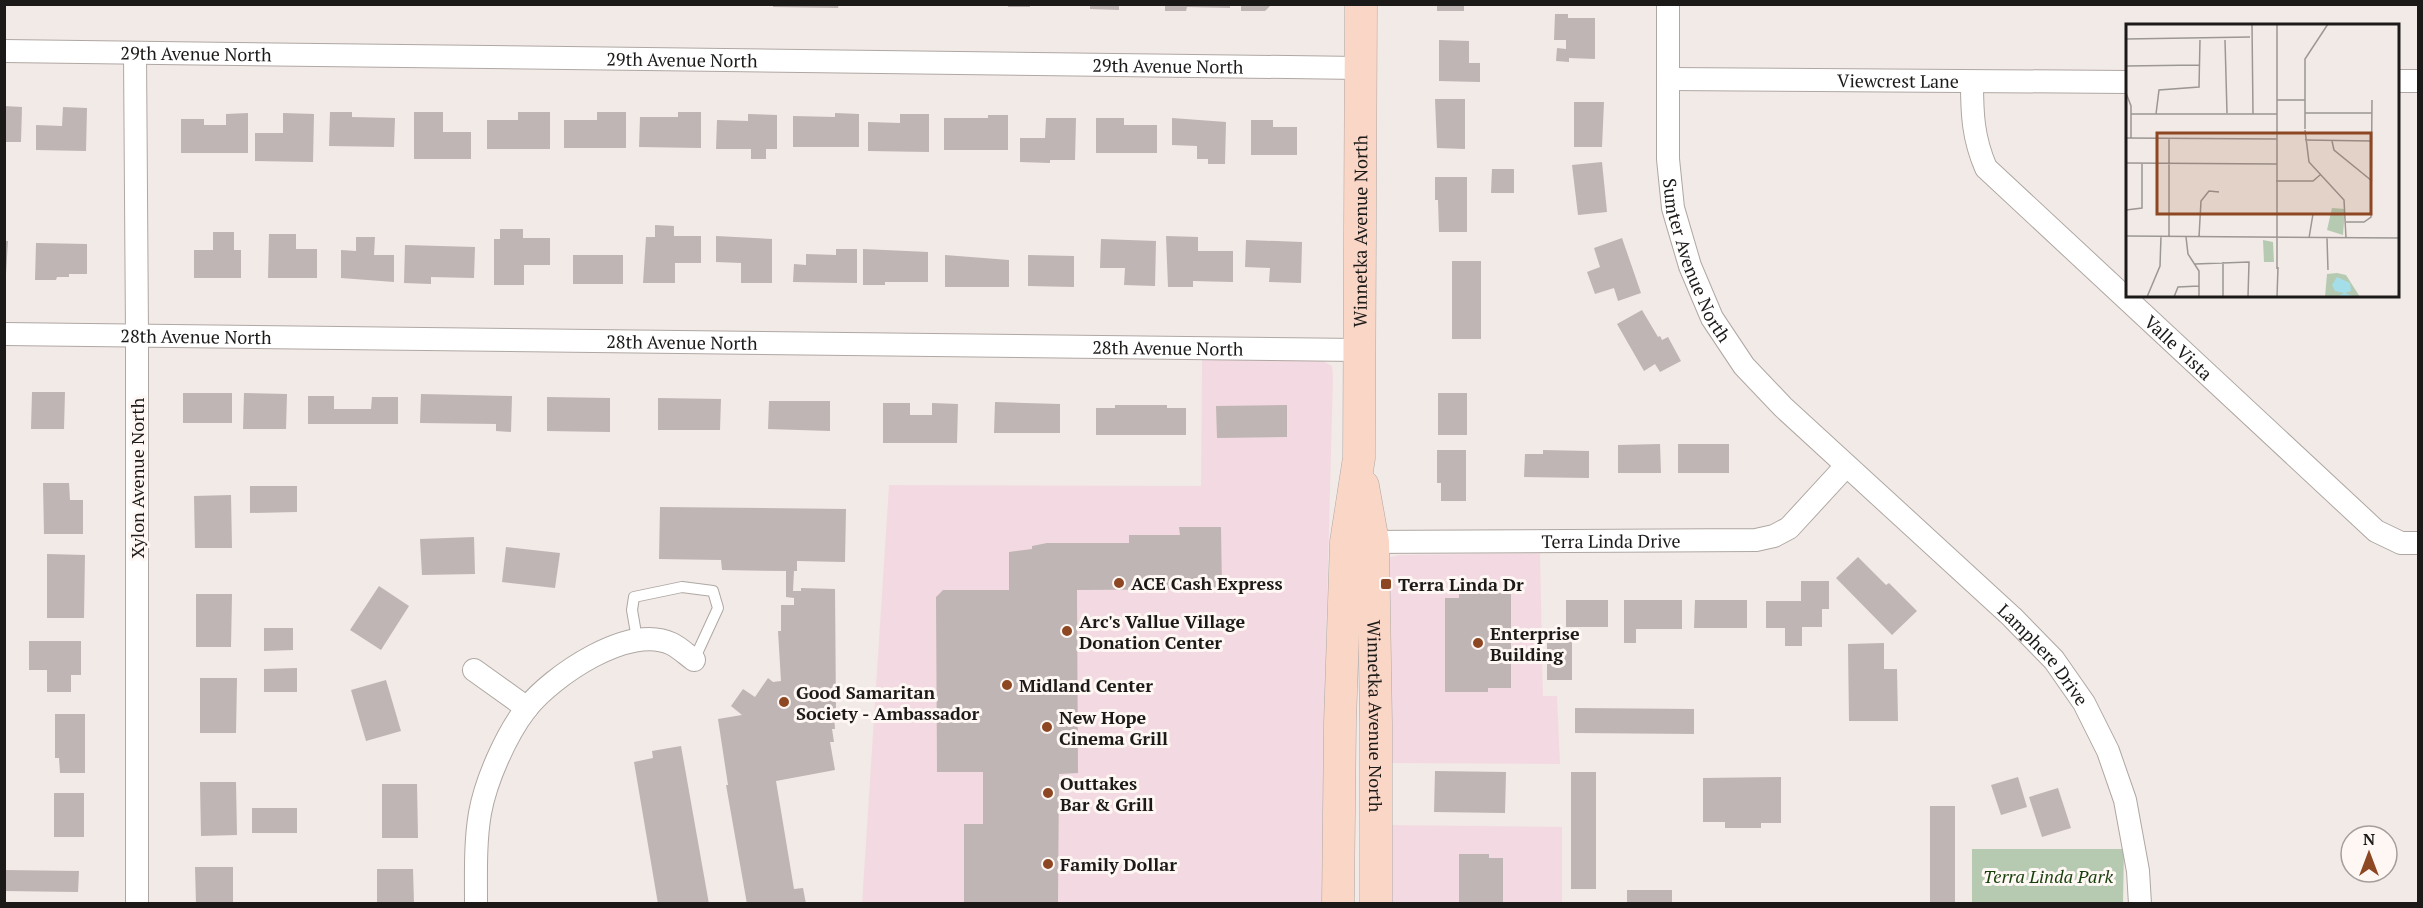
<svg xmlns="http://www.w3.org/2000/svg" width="2423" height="908" font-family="'PT Serif',serif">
<rect width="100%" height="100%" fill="#f2eae6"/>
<!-- commercial -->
<path fill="#f3dae2" d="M 1202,359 L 1323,361 L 1332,366 L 1333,377 L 1326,644 L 1325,903 L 862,904 L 889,485 L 1201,486 Z
M 1540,553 L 1543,696 L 1557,696 L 1560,764 L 1390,763 L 1385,562 L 1391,557 L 1399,555 Z
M 1387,825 L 1562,827 L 1562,903 L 1386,904 Z"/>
<!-- green -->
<path fill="#b6cab2" d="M 1972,849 L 2124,849 L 2123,903 L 1972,904 Z"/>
<!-- building -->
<path fill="#bfb5b4" d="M 773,4 L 839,4 L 838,8 L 773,7 Z
M 1008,4 L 1030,4 L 1030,7 L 1008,7 Z
M 1090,4 L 1119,4 L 1119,10 L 1090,9 Z
M 1165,4 L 1230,4 L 1230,8 L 1187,7 L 1186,11 L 1165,11 Z
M 1241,4 L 1272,4 L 1265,11 L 1241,11 Z
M 1437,4 L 1464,4 L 1464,11 L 1437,11 Z
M 1555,14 L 1568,14 L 1568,18 L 1595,18 L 1595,59 L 1569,58 L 1569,62 L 1556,61 L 1557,48 L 1566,49 L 1566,40 L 1554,40 Z
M 1439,40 L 1469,41 L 1469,63 L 1480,63 L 1480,82 L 1439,81 Z
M 1435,99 L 1465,99 L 1465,149 L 1437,148 Z
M 1574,102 L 1604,102 L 1602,147 L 1574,147 Z
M 4,106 L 22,107 L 21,142 L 4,142 Z
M 63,107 L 87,108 L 86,151 L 36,150 L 36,125 L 62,126 Z
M 330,112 L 352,112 L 352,117 L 395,118 L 394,147 L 329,146 Z
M 414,112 L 443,112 L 443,132 L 471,132 L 471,159 L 414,159 Z
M 518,112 L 550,112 L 550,149 L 487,149 L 487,120 L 518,120 Z
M 597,112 L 626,112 L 626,148 L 564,148 L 564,120 L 597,120 Z
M 678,112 L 701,112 L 701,148 L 639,147 L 640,117 L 678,117 Z
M 248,113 L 248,153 L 181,153 L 181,119 L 204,119 L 204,125 L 226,125 L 226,114 Z
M 283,113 L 314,114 L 313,162 L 255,161 L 255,133 L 283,133 Z
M 835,113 L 859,114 L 859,147 L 793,147 L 793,116 L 835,117 Z
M 748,114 L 777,115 L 777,149 L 766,149 L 766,159 L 751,159 L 751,149 L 716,149 L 717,120 L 748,121 Z
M 900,114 L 929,114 L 929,152 L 868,151 L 868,122 L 900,123 Z
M 988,115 L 1008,115 L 1008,150 L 944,150 L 944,118 L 988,118 Z
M 1046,118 L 1076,118 L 1075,160 L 1050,160 L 1050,163 L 1020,162 L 1020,138 L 1045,138 Z
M 1096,118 L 1124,118 L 1124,125 L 1157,125 L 1157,153 L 1096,153 Z
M 1172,118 L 1226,122 L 1225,164 L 1208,164 L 1208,159 L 1197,159 L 1197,146 L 1172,145 Z
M 1251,120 L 1273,120 L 1273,127 L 1297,127 L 1297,155 L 1251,155 Z
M 1602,162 L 1607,212 L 1578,215 L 1572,165 Z
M 1492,169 L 1514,169 L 1514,193 L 1491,193 Z
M 1435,177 L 1467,177 L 1467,232 L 1439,232 L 1438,200 L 1435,200 Z
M 655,225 L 674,226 L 674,236 L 701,236 L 701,263 L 675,263 L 675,283 L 643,283 L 646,237 L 655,237 Z
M 500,229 L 523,229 L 523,238 L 550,238 L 550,265 L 524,265 L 524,285 L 494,285 L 494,239 L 500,239 Z
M 213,232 L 234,232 L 234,250 L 241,250 L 241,278 L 194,278 L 194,250 L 213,250 Z
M 269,234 L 296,234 L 296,249 L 317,249 L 317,278 L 268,278 Z
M 716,236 L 772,239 L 772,283 L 741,283 L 741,263 L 716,262 Z
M 1166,236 L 1198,237 L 1198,251 L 1233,251 L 1233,282 L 1193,281 L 1193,287 L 1168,287 Z
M 356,237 L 375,237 L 374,255 L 394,255 L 394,282 L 341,278 L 341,250 L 356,251 Z
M 1622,238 L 1641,293 L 1618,301 L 1614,288 L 1595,294 L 1587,272 L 1600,267 L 1594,248 Z
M 1101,239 L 1156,241 L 1155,286 L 1124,285 L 1125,268 L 1100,268 Z
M 1246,240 L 1302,242 L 1301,283 L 1269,282 L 1270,268 L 1245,267 Z
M 4,241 L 8,241 L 6,274 L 4,274 Z
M 36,243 L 87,244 L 87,274 L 69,274 L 69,277 L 57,277 L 56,280 L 35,280 Z
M 405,245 L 475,247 L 474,278 L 431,277 L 431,284 L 404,283 Z
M 836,249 L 857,249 L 857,283 L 793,282 L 794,264 L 806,265 L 806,254 L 836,255 Z
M 863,249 L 928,252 L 928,282 L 885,282 L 885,285 L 863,285 Z
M 573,255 L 623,255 L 623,284 L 573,284 Z
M 945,255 L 1009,260 L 1009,287 L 945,287 Z
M 1028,255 L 1074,256 L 1074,287 L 1028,286 Z
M 1452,261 L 1481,261 L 1481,339 L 1452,339 Z
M 1642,310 L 1658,337 L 1660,336 L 1662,340 L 1668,337 L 1681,361 L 1660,372 L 1655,364 L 1644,371 L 1617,324 Z
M 32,392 L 65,392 L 64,429 L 31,429 Z
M 183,393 L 232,393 L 232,423 L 183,423 Z
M 244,393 L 287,394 L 286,429 L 243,429 Z
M 1438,393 L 1467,393 L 1467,435 L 1438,435 Z
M 421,394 L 512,396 L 511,432 L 496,431 L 496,424 L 420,423 Z
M 308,396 L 334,396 L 334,409 L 371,409 L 372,397 L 398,397 L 398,424 L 308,424 Z
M 547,397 L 610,398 L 610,432 L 547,431 Z
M 658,398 L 721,399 L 720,430 L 658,430 Z
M 769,401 L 830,401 L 830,431 L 768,429 Z
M 995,402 L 1060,404 L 1060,433 L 994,433 Z
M 883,403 L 910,403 L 910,415 L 932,415 L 932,403 L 958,404 L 957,443 L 883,443 Z
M 1115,405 L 1167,405 L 1167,408 L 1186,408 L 1186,435 L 1096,435 L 1096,408 L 1115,408 Z
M 1287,405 L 1287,437 L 1217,438 L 1216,406 Z
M 1660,444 L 1661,473 L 1618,473 L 1618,445 Z
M 1678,444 L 1729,444 L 1729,473 L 1678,473 Z
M 1437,450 L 1466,450 L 1466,501 L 1441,501 L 1441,483 L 1437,483 Z
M 1543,450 L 1589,451 L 1589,478 L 1524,477 L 1525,454 L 1543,454 Z
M 43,483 L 69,483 L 70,500 L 83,500 L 83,534 L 44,534 Z
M 250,486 L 297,486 L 297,512 L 250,513 Z
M 231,495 L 232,548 L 195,548 L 194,496 Z
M 660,507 L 846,509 L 845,562 L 797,561 L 797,571 L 794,571 L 793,591 L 801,591 L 801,588 L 835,589 L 836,715 L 834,716 L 835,729 L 832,729 L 834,742 L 830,742 L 835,770 L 776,781 L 794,889 L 803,888 L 806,904 L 747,904 L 726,785 L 728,785 L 718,719 L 742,715 L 731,706 L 743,689 L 755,697 L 768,678 L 773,682 L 781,681 L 778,631 L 781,631 L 781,605 L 794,605 L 794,598 L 786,597 L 786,571 L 722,570 L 721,560 L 659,559 Z
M 1179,527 L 1221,527 L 1222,589 L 1077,590 L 1078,773 L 1059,774 L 1058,904 L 964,904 L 964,824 L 983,824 L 983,772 L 937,772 L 936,597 L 943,590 L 1009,590 L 1009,552 L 1032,549 L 1032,546 L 1047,543 L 1129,543 L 1129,535 L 1180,535 Z
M 474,537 L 475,574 L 422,575 L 420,539 Z
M 506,547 L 560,553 L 555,588 L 502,582 Z
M 47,554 L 85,555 L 84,618 L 47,618 Z
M 1858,557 L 1886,585 L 1889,583 L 1917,611 L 1892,635 L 1836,578 Z
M 1801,581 L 1829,581 L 1829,609 L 1822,609 L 1822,627 L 1802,627 L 1802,646 L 1785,646 L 1785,628 L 1766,628 L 1766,601 L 1801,601 Z
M 379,586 L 409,606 L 381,650 L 350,630 Z
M 1459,589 L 1511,589 L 1511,688 L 1488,688 L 1488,692 L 1445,692 L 1445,598 L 1459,598 Z
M 196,594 L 232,594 L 231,647 L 196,647 Z
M 1566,600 L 1608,600 L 1608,627 L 1566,627 Z
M 1624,600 L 1682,600 L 1682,629 L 1636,629 L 1636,643 L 1624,643 Z
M 1695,600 L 1747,600 L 1747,628 L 1694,628 Z
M 264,628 L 293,628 L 293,650 L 264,651 Z
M 29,641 L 81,641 L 81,675 L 71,675 L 71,692 L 47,692 L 47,670 L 29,670 Z
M 1547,641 L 1572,641 L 1572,680 L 1547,680 Z
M 1884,643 L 1884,669 L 1897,669 L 1898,721 L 1849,721 L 1848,644 Z
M 297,668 L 297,692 L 264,692 L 264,669 Z
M 200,678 L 237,678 L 236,733 L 200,733 Z
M 386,680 L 401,731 L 366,741 L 351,690 Z
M 1575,708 L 1694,709 L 1694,734 L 1575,733 Z
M 55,714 L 85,714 L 85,773 L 60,773 L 59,758 L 55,758 Z
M 681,746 L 709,904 L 658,904 L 634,762 L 653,758 L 652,751 Z
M 1435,771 L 1506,772 L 1505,813 L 1434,812 Z
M 1571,772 L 1596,772 L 1596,889 L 1571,889 Z
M 1781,777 L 1781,823 L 1761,823 L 1761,828 L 1725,828 L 1725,822 L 1703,822 L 1703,778 Z
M 2018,777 L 2027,807 L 2001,815 L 1991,785 Z
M 200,782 L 236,782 L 237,835 L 201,836 Z
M 382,784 L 417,784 L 418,838 L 382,838 Z
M 2058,788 L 2071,828 L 2042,837 L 2029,797 Z
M 54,793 L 84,793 L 84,837 L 54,837 Z
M 1930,806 L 1955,806 L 1955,904 L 1930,904 Z
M 252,808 L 297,808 L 297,833 L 252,833 Z
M 1459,854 L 1489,854 L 1489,858 L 1503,858 L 1503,904 L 1459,904 Z
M 195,867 L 233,867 L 233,904 L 196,904 Z
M 377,869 L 413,869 L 414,904 L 377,904 Z
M 4,870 L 79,871 L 78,892 L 4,891 Z
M 1627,890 L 1672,890 L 1672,904 L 1627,904 Z"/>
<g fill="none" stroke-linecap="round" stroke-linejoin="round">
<defs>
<path id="service" d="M 637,639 L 632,610 L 634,597 L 682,587 L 713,591 L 718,608 L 694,660"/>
<g id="minor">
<path id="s1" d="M 1668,4 L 1668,159 L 1673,208 L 1690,266 L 1712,318 L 1744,366 L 1783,407 L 2012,617 L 2054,660 L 2084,703 L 2108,751 L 2125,800 L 2138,871 L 2140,904"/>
<path id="s2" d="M 4,51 L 1360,68"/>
<path d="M 135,53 L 137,336 L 137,904"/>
<path id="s3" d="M 1668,79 L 2128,82"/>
<path d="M 2398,81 L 2418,81"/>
<path id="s4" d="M 1972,82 C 1972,114 1973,138 1986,168 L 2376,531 L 2401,543 L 2418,543"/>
<path id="s5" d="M 4,334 L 1359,350"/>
<path id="s6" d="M 1359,542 L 1756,540 L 1774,536 L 1789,528 L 1846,466"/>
<path d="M 474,670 L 527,708"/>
<path d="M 476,904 C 476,873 475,842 480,813 C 486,780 506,735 526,709 C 552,676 629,623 672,644 C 680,648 687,655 694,660"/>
</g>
<g id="secondary">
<path id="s7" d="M 1363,486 L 1373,542 L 1376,723 L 1376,904"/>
<path id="s8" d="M 1338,904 L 1340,723 L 1346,542 L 1359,458 L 1361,4"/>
</g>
</defs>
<!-- service casing -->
<use href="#service" stroke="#afa7a3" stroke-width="12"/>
<!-- minor casing -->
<use href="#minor" stroke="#afa7a3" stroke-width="24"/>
<!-- secondary casing -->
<use href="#secondary" stroke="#afa7a3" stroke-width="33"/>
<!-- service -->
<use href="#service" stroke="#fff" stroke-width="10"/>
<!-- minor -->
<use href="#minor" stroke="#fff" stroke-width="22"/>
<!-- secondary -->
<use href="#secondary" stroke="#f9d6c6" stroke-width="32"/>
</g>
<!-- markers -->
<g fill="#8d4722" stroke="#fef7f4" stroke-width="2">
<circle cx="1119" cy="583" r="6"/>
<rect x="1380" y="578" width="12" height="12" rx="3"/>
<circle cx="1067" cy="631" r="6"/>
<circle cx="1478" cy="643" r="6"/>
<circle cx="1007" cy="685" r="6"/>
<circle cx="784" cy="702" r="6"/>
<circle cx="1047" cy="727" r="6"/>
<circle cx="1048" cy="793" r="6"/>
<circle cx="1048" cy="864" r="6"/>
</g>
<g text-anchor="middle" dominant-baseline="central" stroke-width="6" stroke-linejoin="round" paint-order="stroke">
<!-- street labels -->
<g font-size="18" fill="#1c1a18" stroke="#fef7f4">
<text stroke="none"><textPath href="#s2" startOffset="192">29th Avenue North</textPath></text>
<text stroke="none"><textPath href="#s2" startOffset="678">29th Avenue North</textPath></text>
<text stroke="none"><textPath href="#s2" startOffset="1164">29th Avenue North</textPath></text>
<text stroke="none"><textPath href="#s3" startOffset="230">Viewcrest Lane</textPath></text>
<text stroke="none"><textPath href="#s8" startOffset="674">Winnetka Avenue North</textPath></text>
<text stroke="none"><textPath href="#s1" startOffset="261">Sumter Avenue North</textPath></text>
<text stroke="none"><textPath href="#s5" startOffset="192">28th Avenue North</textPath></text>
<text stroke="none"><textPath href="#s5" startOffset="678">28th Avenue North</textPath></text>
<text stroke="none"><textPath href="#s5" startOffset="1164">28th Avenue North</textPath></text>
<text stroke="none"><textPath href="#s4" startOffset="351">Valle Vista</textPath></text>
<text transform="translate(137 478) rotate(-90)">Xylon Avenue North</text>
<text stroke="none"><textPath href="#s6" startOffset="252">Terra Linda Drive</textPath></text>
<text stroke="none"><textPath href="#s1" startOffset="795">Lamphere Drive</textPath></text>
<text stroke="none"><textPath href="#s7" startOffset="231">Winnetka Avenue North</textPath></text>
</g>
<!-- poi labels -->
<g font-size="18" font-weight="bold" fill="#1c1a18" stroke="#fef7f4" text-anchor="start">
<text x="1131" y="583">ACE Cash Express</text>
<text x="1398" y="584">Terra Linda Dr</text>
<text x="1079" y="621">Arc's Vallue Village<tspan x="1079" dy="21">Donation Center</tspan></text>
<text x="1490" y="633">Enterprise<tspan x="1490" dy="21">Building</tspan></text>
<text x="1019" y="685">Midland Center</text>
<text x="796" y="692">Good Samaritan<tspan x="796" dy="21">Society - Ambassador</tspan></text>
<text x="1059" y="717">New Hope<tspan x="1059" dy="21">Cinema Grill</tspan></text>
<text x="1060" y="783">Outtakes<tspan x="1060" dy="21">Bar &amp; Grill</tspan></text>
<text x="1060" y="864">Family Dollar</text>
</g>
<!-- park labels -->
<g font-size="18" font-style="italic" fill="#173f0c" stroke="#fef7f4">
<text x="2048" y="876">Terra Linda Park</text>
</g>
</g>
<!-- overview -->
<g transform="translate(2126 24)">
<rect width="273" height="273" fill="#f2eae6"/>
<path d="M 206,184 L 219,185 L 217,211 L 201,206 ZM 137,216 L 147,218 L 148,238 L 138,238 ZM 211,249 L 220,251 L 234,273 L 199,273 L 201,250 Z" fill="#b6cab2"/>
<path d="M 211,253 L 224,259 L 225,267 L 219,269 L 229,273 L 211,273 L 218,269 L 209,267 L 206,261 Z" fill="#a4dee8"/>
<path fill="none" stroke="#9c9794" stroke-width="1.5" d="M 126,0 L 127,90M 0,15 L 124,13M 99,16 L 101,89M 0,42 L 73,41M 0,69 L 5,82 L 5,114M 151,76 L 179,76M 179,89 L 246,89M 5,90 L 151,90M 30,90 L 33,66 L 73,63 L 74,16M 179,105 L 179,35 L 202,0M 179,106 L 183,138 L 218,176 L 220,214M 0,114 L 151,115M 43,114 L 43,212M 179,116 L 246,117M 206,117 L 208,126 L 246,157M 0,139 L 151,140M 150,157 L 187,157 L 194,151M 0,186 L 16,184 L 16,139M 220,198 L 238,198 L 245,193 L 246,76M 0,212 L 273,214M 60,213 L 62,230 L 73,247 L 73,273M 73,213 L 75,177 L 83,167 L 93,168M 183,214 L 187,190M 201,214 L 202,246M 69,240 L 123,238 L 122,273M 151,245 L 151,0M 21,273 L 34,242 L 35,212M 48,273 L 52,263 L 73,262M 97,273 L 97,238M 151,273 L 152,243"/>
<path fill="#8d4722" fill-opacity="0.15" stroke="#8d4722" stroke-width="3" d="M 31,109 L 245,109 L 245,190 L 31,190 Z"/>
<rect width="273" height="273" fill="none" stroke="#1c1a18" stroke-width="3"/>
</g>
<!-- border -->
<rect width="2423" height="908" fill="none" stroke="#1c1a18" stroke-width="12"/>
<!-- north arrow -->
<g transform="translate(2369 854)"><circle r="28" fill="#fef7f4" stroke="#a49f9c" stroke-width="1.5"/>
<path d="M0-4.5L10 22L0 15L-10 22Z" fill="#8d4722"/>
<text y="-9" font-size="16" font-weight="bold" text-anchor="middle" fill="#1c1a18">N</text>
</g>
</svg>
